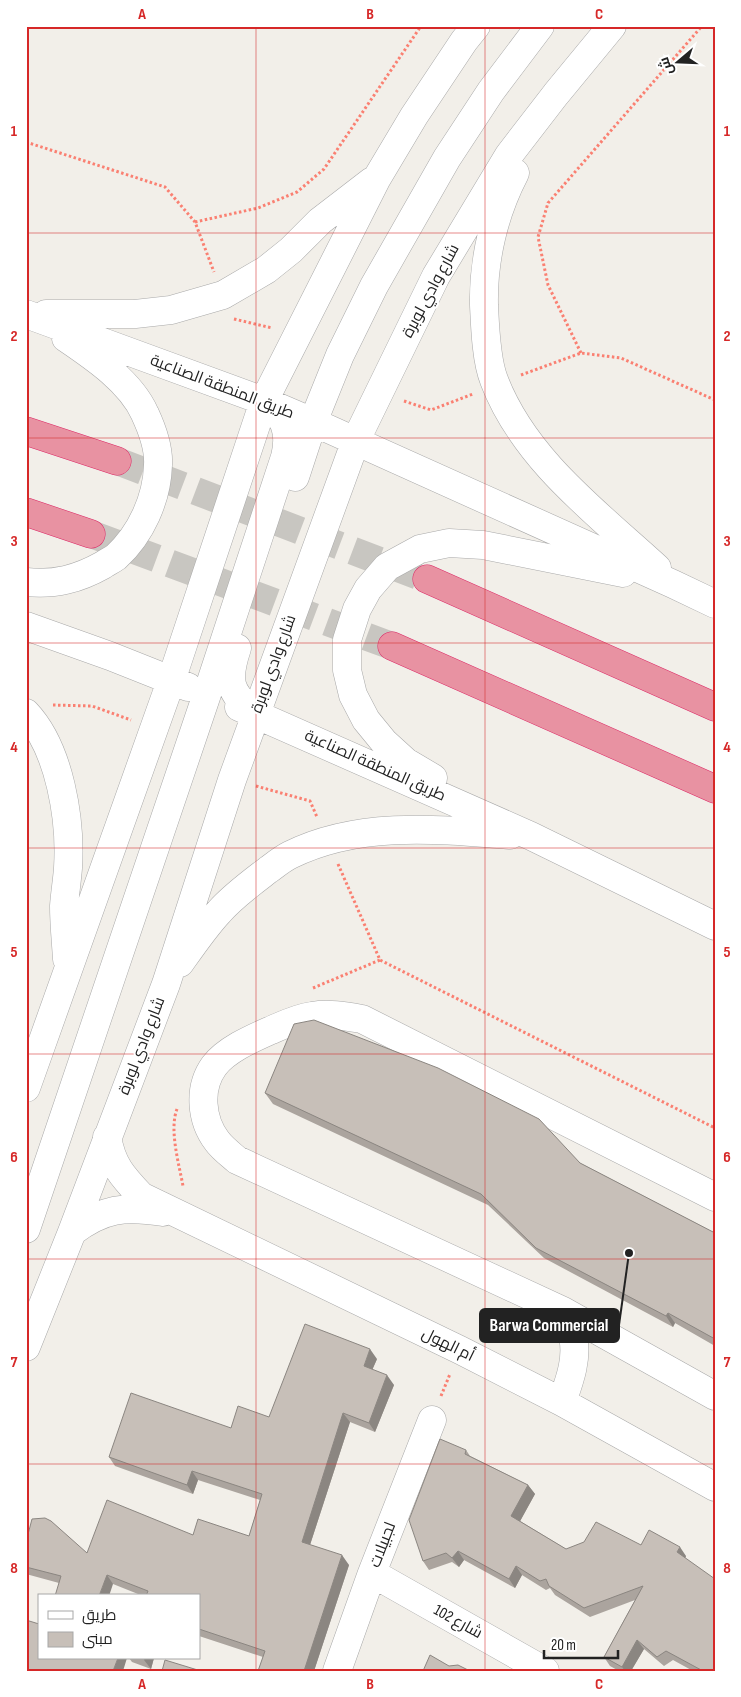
<svg xmlns="http://www.w3.org/2000/svg" width="741" height="1697" font-family="'Sofia Sans Condensed',Cairo,sans-serif">
<rect width="100%" height="100%" fill="#f2efe9"/>
<g fill="none" stroke-linecap="round" stroke-linejoin="round">
<!-- highway-tunnel -->
<path stroke="#c8c6c1" stroke-width="28" stroke-dasharray="28 14" stroke-linecap="butt" d="M 117,461 L 427,579
M 91,534 L 392,646"/>
<defs>
<path id="minor" d="M 515,173 C 494,213 483,260 484,305 C 485,326 486,360 494,380 C 524,459 597,513 657,568
M 26,314 L 264,401 L 313,422 L 673,584 L 715,604
M 46,314 L 135,314 L 171,310 L 223,295 L 266,270 L 291,250 L 320,221 L 372,181
M 295,477 L 313,422 L 340,355 L 374,286 L 447,158 L 491,91 L 540,26
M 26,582 C 55,585 78,579 103,565 C 107,562 112,560 116,557 C 141,534 157,499 158,465 C 159,449 152,429 145,414 C 131,382 94,357 66,338
M 26,626 L 110,656 L 188,687
M 237,648 C 226,681 229,692 255,714
M 239,707 L 531,836 L 715,926
M 26,713 C 60,749 71,820 68,868 C 67,881 65,893 64,906 C 64,924 66,942 67,959
M 433,778 L 406,762 L 384,742 L 366,720 L 353,695 L 347,670 L 347,640 L 357,609 L 368,589 L 387,567 L 420,549 L 449,543 L 483,545 L 623,573
M 180,963 C 192,946 205,927 219,912 C 233,896 251,883 268,870 C 275,865 282,859 290,855 C 358,821 437,829 510,835
M 26,1088 L 171,681 L 264,401 L 377,178 L 414,116 L 464,41 L 476,26
M 107,1137 C 112,1165 122,1176 141,1196 L 460,1350 L 562,1402 L 715,1487
M 715,1197 L 362,1019 C 345,1016 329,1013 312,1016 C 297,1018 283,1025 269,1031 C 251,1039 226,1050 214,1066 C 198,1088 201,1120 217,1141 C 222,1148 230,1154 237,1160 L 563,1311 L 715,1396
M 26,1229 L 207,694 L 285,457 C 291,432 285,415 264,401
M 72,1232 C 103,1208 125,1206 163,1212
M 26,1347 L 72,1232 L 166,984 L 232,780 L 356,440 L 436,276 L 509,155 L 556,94 L 612,26
M 562,1402 C 569,1382 578,1359 573,1337 C 571,1328 566,1319 563,1311
M 372,1573 L 545,1671
M 337,1671 L 372,1573 L 432,1420"/>
<path id="highway" d="M 26,431 L 117,461
M 26,512 L 91,534
M 427,579 L 715,707
M 392,646 L 715,789"/>
</defs>
<!-- minor casing -->
<use href="#minor" stroke="#a9a9a9" stroke-width="29"/>
<!-- highway casing -->
<use href="#highway" stroke="#dc2a67" stroke-width="29"/>
<!-- path -->
<path stroke="#fa8072" stroke-width="3" stroke-dasharray="2.5 2.5" stroke-linecap="butt" d="M 26,142 L 165,187 L 195,222 L 214,272
M 195,222 L 258,208 L 297,192 L 324,169 L 421,26
M 234,319 L 272,328
M 581,353 L 548,285 L 538,237 L 548,203 L 702,26
M 521,375 L 581,353 L 621,358 L 715,400
M 404,401 L 431,410 L 473,394
M 53,705 L 92,706 L 131,720
M 256,786 L 310,801 L 317,817
M 338,864 L 380,960 L 715,1128
M 313,988 L 380,960
M 177,1109 C 169,1130 179,1164 183,1186
M 441,1396 L 450,1374"/>
<!-- minor -->
<use href="#minor" stroke="#fff" stroke-width="28"/>
<!-- highway -->
<use href="#highway" stroke="#e892a2" stroke-width="28"/>
</g>
<!-- wall -->
<path fill="#aba49e" d="M 265,1093 L 580,1163 L 715,1233 L 715,1346 L 675,1323 L 673,1327 L 544,1258 L 488,1205 L 273,1104 Z
M 377,1359 L 372,1370 L 394,1385 L 375,1432 L 350,1422 L 310,1545 L 349,1565 L 314,1671 L 258,1671 L 263,1657 L 199,1636 L 199,1596 L 143,1596 L 113,1584 L 59,1583 L 26,1574 L 26,1542 L 87,1553 L 193,1535 L 249,1536 L 260,1500 L 198,1480 L 193,1494 L 115,1466 L 109,1457 L 231,1428 L 269,1417 Z
M 466,1450 L 470,1456 L 528,1485 L 535,1494 L 520,1521 L 566,1549 L 641,1545 L 686,1556 L 685,1558 L 715,1671 L 693,1671 L 673,1660 L 664,1666 L 644,1649 L 631,1671 L 619,1671 L 610,1666 L 604,1657 L 635,1600 L 590,1617 L 555,1595 L 550,1588 L 546,1590 L 522,1575 L 515,1588 L 464,1560 L 459,1567 L 452,1562 L 429,1570 L 423,1561 Z
M 129,1658 L 154,1658 L 151,1669 L 132,1662 Z"/>
<!-- shaded-wall -->
<path fill="#8b8681" d="M 668,1313 L 675,1323 L 673,1327 L 666,1316 Z
M 370,1349 L 377,1359 L 370,1375 L 364,1366 Z
M 387,1375 L 394,1385 L 375,1432 L 369,1423 Z
M 343,1413 L 350,1422 L 308,1551 L 302,1542 Z
M 192,1471 L 198,1480 L 193,1494 L 187,1485 Z
M 528,1485 L 535,1494 L 518,1525 L 511,1516 Z
M 680,1547 L 686,1556 L 684,1561 L 677,1552 Z
M 458,1551 L 464,1560 L 459,1567 L 452,1558 Z
M 342,1555 L 349,1565 L 314,1671 L 304,1671 Z
M 516,1566 L 522,1575 L 515,1588 L 509,1579 Z
M 107,1575 L 113,1584 L 109,1596 L 99,1596 Z
M 637,1640 L 644,1649 L 631,1671 L 625,1671 L 622,1667 Z
M 118,1658 L 127,1658 L 123,1671 L 113,1671 Z
M 145,1658 L 154,1658 L 151,1669 L 144,1660 Z"/>
<!-- building -->
<path fill="#c7bfb8" stroke="#8b8681" d="M 314,1020 L 438,1068 L 539,1119 L 580,1163 L 715,1233 L 715,1339 L 668,1313 L 666,1316 L 536,1248 L 481,1194 L 265,1093 L 294,1024 Z
M 305,1324 L 370,1349 L 364,1366 L 387,1375 L 369,1423 L 343,1413 L 302,1542 L 342,1555 L 304,1671 L 258,1671 L 265,1651 L 199,1629 L 199,1596 L 146,1596 L 148,1591 L 107,1575 L 99,1596 L 55,1596 L 61,1576 L 26,1567 L 26,1542 L 32,1519 L 45,1518 L 51,1521 L 87,1553 L 107,1500 L 193,1535 L 198,1519 L 249,1536 L 262,1494 L 192,1471 L 187,1485 L 109,1457 L 131,1393 L 231,1428 L 238,1406 L 269,1417 Z
M 440,1439 L 466,1450 L 465,1454 L 528,1485 L 511,1516 L 566,1549 L 584,1542 L 596,1522 L 641,1545 L 649,1530 L 680,1547 L 677,1552 L 715,1579 L 715,1671 L 703,1671 L 666,1651 L 657,1657 L 637,1640 L 622,1667 L 604,1657 L 643,1586 L 584,1608 L 549,1586 L 546,1579 L 540,1581 L 516,1566 L 509,1579 L 458,1551 L 452,1558 L 446,1553 L 423,1561 L 409,1520 Z
M 26,1620 L 39,1624 L 39,1658 L 118,1658 L 113,1671 L 26,1671 Z
M 430,1655 L 449,1666 L 458,1665 L 470,1671 L 423,1671 Z
M 165,1660 L 201,1671 L 162,1671 Z"/>
<!-- grid -->
<path fill="none" stroke="#d62828" stroke-width="1" stroke-opacity="0.55" d="M 256,26 L 256,1671M 485,26 L 485,1671M 26,233 L 715,233M 26,438 L 715,438M 26,643 L 715,643M 26,848 L 715,848M 26,1054 L 715,1054M 26,1259 L 715,1259M 26,1464 L 715,1464"/>
<g text-anchor="middle" dominant-baseline="central" stroke-width="4" stroke-linejoin="round" paint-order="stroke">
<!-- street labels -->
<g font-size="16" fill="#222" stroke="#fff">
<text transform="translate(431 291) rotate(-62)">شارع وادي لوبرة</text>
<text transform="translate(222 387) rotate(21)">طريق المنطقة الصناعية</text>
<text transform="translate(274 664) rotate(-70)">شارع وادي لوبرة</text>
<text transform="translate(375 766) rotate(24)">طريق المنطقة الصناعية</text>
<text transform="translate(142 1046) rotate(-69)">شارع وادي لوبرة</text>
<text transform="translate(448 1345) rotate(26)">أم الهول</text>
<text transform="translate(383 1545) rotate(-69)">لجبيلات</text>
<text transform="translate(458 1622) rotate(29)">شارع 102</text>
</g>
</g>
<!-- callouts -->
<path fill="none" stroke="#222" stroke-width="2" d="M629 1253L619 1325"/>
<circle fill="#222" stroke="#fff" stroke-width="2" cx="629" cy="1253" r="5"/>
<rect fill="#222" stroke="#222" stroke-width="2" x="480" y="1309" width="139" height="33" rx="5"/>
<g font-size="18" text-anchor="middle" font-weight="bold" fill="#fff">
<text x="549" y="1331">Barwa Commercial</text>
</g>
<!-- border -->
<rect width="741" height="1697" fill="none" stroke="#ffffff" stroke-width="55"/>
<!-- legend -->
<rect x="38" y="1594" width="162" height="65" fill="#ffffff" stroke="#a7a7a7"/>
<rect x="48" y="1611" width="25" height="8" fill="#ffffff" stroke="#a7a7a7"/>
<text x="82" y="1620" font-size="15" fill="#222222">طريق</text>
<rect x="48" y="1632" width="25" height="15" fill="#c7bfb8" stroke="#a7a7a7"/>
<text x="82" y="1644" font-size="15" fill="#222222">مبنى</text>
<!-- north arrow -->
<g transform="translate(678 62) rotate(251)" stroke="#ffffff" stroke-width="4" paint-order="stroke">
<path d="M0-4L9 19L0 12L-9 19Z" fill="#222222"/>
<text y="-8" font-size="14" font-weight="bold" text-anchor="middle" fill="#222222">ش</text>
</g>
<!-- scale -->
<path d="M544 1650v8h74v-8" fill="none" stroke="#222222" stroke-width="2.5"/>
<text x="551" y="1650" font-size="15" fill="#222222" stroke="#ffffff" stroke-width="4" paint-order="stroke">20 m</text>
<rect x="28" y="28" width="686" height="1642" fill="none" stroke="#d62828" stroke-width="2"/>
<g font-size="16" text-anchor="middle" font-weight="bold" fill="#d62828">
<text x="142" y="19">A</text>
<text x="370" y="19">B</text>
<text x="599" y="19">C</text>
<text x="14" y="136">1</text>
<text x="727" y="136">1</text>
<text x="14" y="341">2</text>
<text x="727" y="341">2</text>
<text x="14" y="546">3</text>
<text x="727" y="546">3</text>
<text x="14" y="752">4</text>
<text x="727" y="752">4</text>
<text x="14" y="957">5</text>
<text x="727" y="957">5</text>
<text x="14" y="1162">6</text>
<text x="727" y="1162">6</text>
<text x="14" y="1367">7</text>
<text x="727" y="1367">7</text>
<text x="14" y="1573">8</text>
<text x="727" y="1573">8</text>
<text x="142" y="1689">A</text>
<text x="370" y="1689">B</text>
<text x="599" y="1689">C</text>
</g>
</svg>
